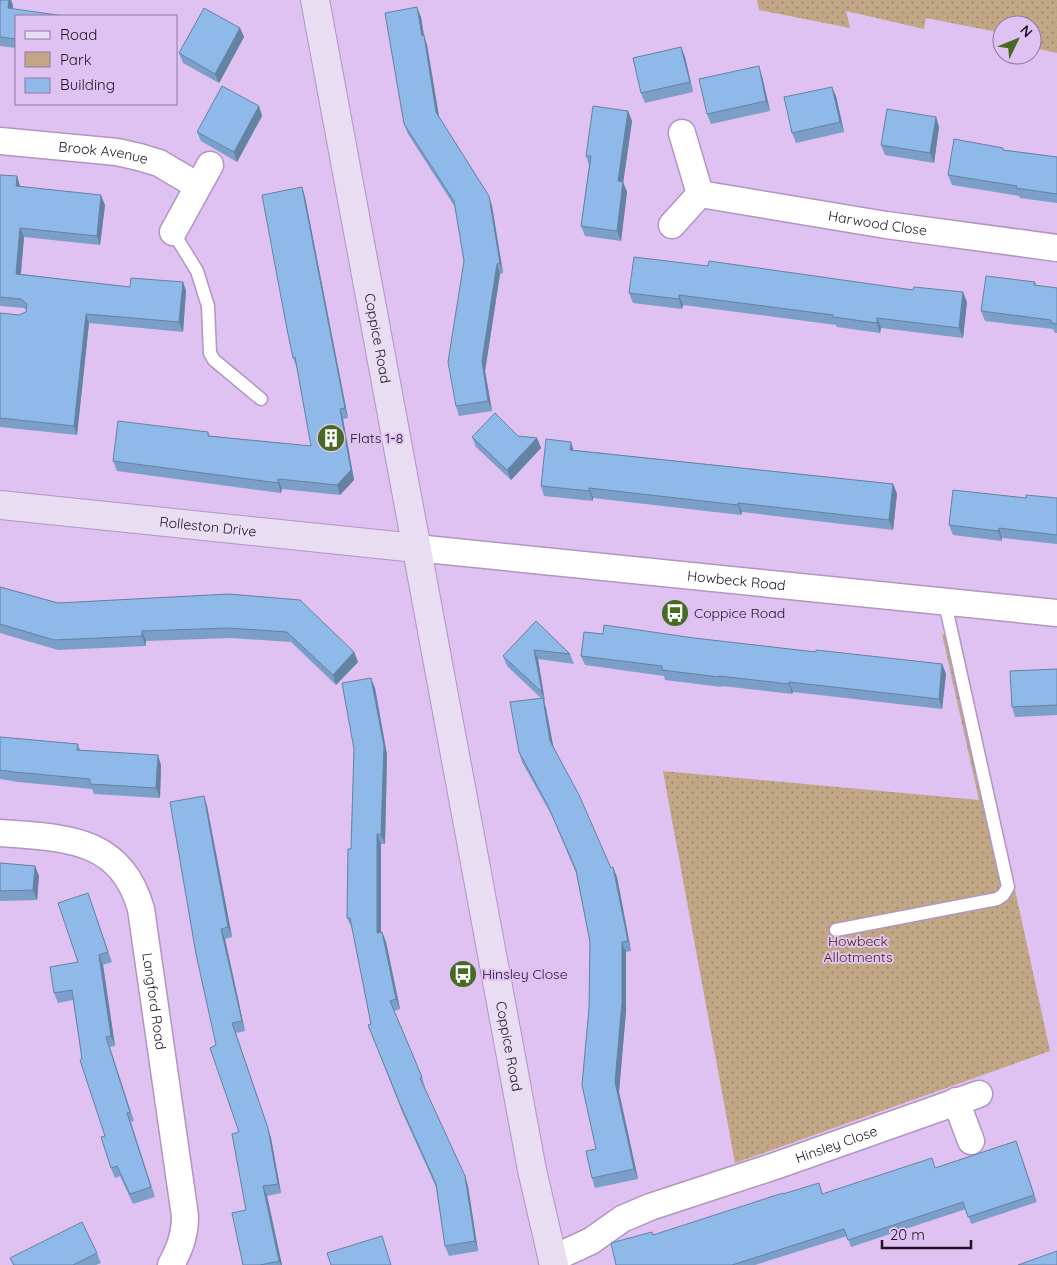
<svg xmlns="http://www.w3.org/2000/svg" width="1057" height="1265" font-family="Quicksand,sans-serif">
<defs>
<pattern id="green-dots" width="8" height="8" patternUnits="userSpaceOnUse" patternTransform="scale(1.25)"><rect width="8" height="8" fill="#c2a786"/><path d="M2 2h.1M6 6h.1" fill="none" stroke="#9d876d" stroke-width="1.8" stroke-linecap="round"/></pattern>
</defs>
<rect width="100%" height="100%" fill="#dfc1f2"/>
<!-- green -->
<path fill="url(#green-dots)" d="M 757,0 L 1057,0 L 1057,53 L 1034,48 L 1034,40 L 1032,40 L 1032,25 L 1002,25 L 1002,33 L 926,18 L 924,29 L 846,11 L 850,28 L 759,10 Z
M 942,634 L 960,636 L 1050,1051 L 735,1163 L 663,771 L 979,800 Z"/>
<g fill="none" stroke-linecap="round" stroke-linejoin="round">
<defs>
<path id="lane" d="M 173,232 L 197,271 L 208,306 L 210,353 L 214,360 L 261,399
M 836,930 L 997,899 L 1003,895 L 1008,887 L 945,603"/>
<g id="street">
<path id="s1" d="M 0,141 L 117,152 L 139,157 L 159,163 L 198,186"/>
<path id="s2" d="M 700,194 L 886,225 L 1057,248"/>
<path d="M 672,225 L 700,194 L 682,133"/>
<path d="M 173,232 L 210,165"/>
<path id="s3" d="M 416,548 L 1057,613"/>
<path id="s4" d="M 0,833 C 63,838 120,836 141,909 L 185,1216 C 185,1235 180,1248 171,1265"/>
<path d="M 956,1101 L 971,1141"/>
<path id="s5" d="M 552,1259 L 591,1241 L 622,1219 L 650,1207 L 775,1166 L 979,1094"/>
</g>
<g id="secondary">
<path id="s6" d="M 315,0 L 532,1170 L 554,1265"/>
<path id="s7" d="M 0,505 L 416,548"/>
</g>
</defs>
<!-- lane casing -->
<use href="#lane" stroke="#b195c3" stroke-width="15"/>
<!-- street casing -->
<use href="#street" stroke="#b195c3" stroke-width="29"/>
<!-- secondary casing -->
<use href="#secondary" stroke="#b195c3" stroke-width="30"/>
<!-- lane -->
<use href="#lane" stroke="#fff" stroke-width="12"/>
<!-- street -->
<use href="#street" stroke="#fff" stroke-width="26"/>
<!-- secondary -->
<use href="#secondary" stroke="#e9ddf1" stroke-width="28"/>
</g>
<!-- wall -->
<path fill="#7b9fc8" d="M 0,0 L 11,0 L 13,6 L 13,9 L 16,16 L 16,48 L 0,46 Z
M 421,17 L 424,36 L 427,45 L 439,117 L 492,206 L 503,273 L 500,274 L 485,371 L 492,411 L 459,416 L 456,406 L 464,261 L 455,207 L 408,134 L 404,124 Z
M 240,28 L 244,37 L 219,83 L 183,63 L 179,53 Z
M 681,47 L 685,57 L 693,92 L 645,103 L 641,93 Z
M 762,76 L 770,111 L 711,124 L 707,114 Z
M 836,96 L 844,132 L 796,143 L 792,133 Z
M 259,106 L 262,116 L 237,162 L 201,141 L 197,132 Z
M 628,111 L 632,121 L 623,182 L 627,192 L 621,241 L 585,236 L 581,226 L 589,165 L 586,156 Z
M 936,117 L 939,127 L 934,163 L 885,155 L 881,145 Z
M 1004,150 L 1057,157 L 1057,203 L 1020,198 L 1019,196 L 952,185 L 948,175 Z
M 0,175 L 17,176 L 20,186 L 105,205 L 100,245 L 24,237 L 21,274 L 130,287 L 183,282 L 186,291 L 183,332 L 89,323 L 77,435 L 0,427 L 0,313 L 19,315 L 26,312 L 26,310 L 24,308 L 0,306 Z
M 302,187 L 305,197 L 348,418 L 343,419 L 354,480 L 340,495 L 282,489 L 281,493 L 117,471 L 113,461 L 208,432 L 210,436 L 311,446 L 297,368 L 293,358 Z
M 1035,282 L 1036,285 L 1057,288 L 1057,333 L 1055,333 L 1053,329 L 985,321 L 981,311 Z
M 629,293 L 967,302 L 963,338 L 881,328 L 880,333 L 837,327 L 836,325 L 683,305 L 682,309 L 633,303 Z
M 518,436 L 537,438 L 541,448 L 511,480 L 476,447 L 472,437 Z
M 574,450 L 893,484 L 897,494 L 893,530 L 742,512 L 741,515 L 593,498 L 593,501 L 544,496 L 541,486 Z
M 1057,498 L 1057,544 L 1002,538 L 1002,541 L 953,535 L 949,525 Z
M 0,587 L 58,603 L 229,594 L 354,652 L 358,662 L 336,685 L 291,642 L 231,638 L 146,641 L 146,646 L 58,650 L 0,633 Z
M 536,621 L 570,654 L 574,664 L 538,659 L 545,702 L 544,701 L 546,708 L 553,746 L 611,868 L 617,877 L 631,951 L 626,952 L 626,1011 L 619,1092 L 638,1179 L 595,1188 L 592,1178 L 596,1149 L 589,1008 L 590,942 L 576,873 L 552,816 L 522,762 L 519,752 L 541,698 L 507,666 L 503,656 Z
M 603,634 L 694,638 L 816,652 L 942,664 L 946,674 L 942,709 L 793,692 L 792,694 L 722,686 L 722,687 L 665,680 L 664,676 L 585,665 L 581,656 Z
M 1057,669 L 1057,715 L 1015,717 L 1012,707 Z
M 375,688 L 387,755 L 385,844 L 381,844 L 381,932 L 382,932 L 386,942 L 400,1009 L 394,1011 L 422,1077 L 425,1087 L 424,1087 L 465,1176 L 468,1186 L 478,1251 L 449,1256 L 445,1246 L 436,1187 L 403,1114 L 368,1025 L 371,1024 L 352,928 L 347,918 L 351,849 Z
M 0,737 L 78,744 L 80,750 L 161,765 L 160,798 L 94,794 L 92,789 L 18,782 L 0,779 Z
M 207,806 L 232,937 L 225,939 L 245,1031 L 236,1033 L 271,1138 L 281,1193 L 267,1196 L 282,1265 L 243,1265 L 246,1210 L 239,1132 L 216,1045 Z
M 0,863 L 35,866 L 39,876 L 37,900 L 0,901 Z
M 88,893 L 112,962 L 103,965 L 115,1046 L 110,1047 L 134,1121 L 131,1122 L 155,1197 L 133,1204 L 120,1176 L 115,1178 L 111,1168 L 105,1136 L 82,1059 L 73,1000 L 58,1003 L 54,993 L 78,962 Z
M 1016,1141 L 1037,1202 L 971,1224 L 966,1209 L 851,1247 L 847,1236 L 755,1265 L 616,1265 L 654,1235 L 783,1194 L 823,1194 L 935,1168 Z
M 97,1253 L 101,1263 L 96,1265 L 13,1265 L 10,1258 Z"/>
<!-- shaded-wall -->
<path fill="#6482a2" d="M 9,0 L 11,0 L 13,6 L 12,18 L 8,8 Z
M 417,7 L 421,17 L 424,36 L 427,45 L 440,122 L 436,112 Z
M 240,28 L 244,37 L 219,83 L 215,74 Z
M 681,47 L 685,57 L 693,92 L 690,82 Z
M 759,66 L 762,76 L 770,111 L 766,101 Z
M 832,87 L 836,96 L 844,132 L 840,122 Z
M 259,106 L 262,116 L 237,162 L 234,152 Z
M 628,111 L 632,121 L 622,191 L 618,181 Z
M 936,117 L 939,127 L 934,163 L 930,153 Z
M 17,176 L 20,186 L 19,195 L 16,186 Z
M 623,182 L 627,192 L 621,241 L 617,231 Z
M 302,187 L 305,197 L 348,418 L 345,408 Z
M 101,195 L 105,205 L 100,245 L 97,236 Z
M 489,196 L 492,206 L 503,273 L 500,263 Z
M 20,228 L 24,237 L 20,283 L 16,274 Z
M 497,264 L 500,274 L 485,371 L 492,411 L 488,401 L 482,361 Z
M 183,282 L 186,291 L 183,332 L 179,322 Z
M 963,292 L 967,302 L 963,338 L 959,328 Z
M 679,295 L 683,305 L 682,309 L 679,299 Z
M 86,314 L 89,323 L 77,435 L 74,426 Z
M 877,318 L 881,328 L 880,333 L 877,323 Z
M 340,409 L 343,419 L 354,480 L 340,495 L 337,485 Z
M 537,438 L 541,448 L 511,480 L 507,470 Z
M 571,442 L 574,452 L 570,450 Z
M 278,479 L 282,489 L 281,493 L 278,483 Z
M 893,484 L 897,494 L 893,530 L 889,520 Z
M 589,488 L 593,498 L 593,501 L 589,491 Z
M 738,503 L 742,512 L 741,515 L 738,505 Z
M 999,528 L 1002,538 L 1002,541 L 998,531 Z
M 142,631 L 146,641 L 146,646 L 142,636 Z
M 534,650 L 538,659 L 545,702 L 542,692 Z
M 354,652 L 358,662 L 336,685 L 333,675 Z
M 942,664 L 946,674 L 942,709 L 939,699 Z
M 371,678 L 375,688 L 387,755 L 385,844 L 381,835 Z
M 789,682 L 793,692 L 792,694 L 789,684 Z
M 543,698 L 546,708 L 554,750 L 550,741 Z
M 158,755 L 161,765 L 160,798 L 156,788 Z
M 204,796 L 207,806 L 232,937 L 228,927 Z
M 377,834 L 381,844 L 381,943 L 377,933 Z
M 35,866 L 39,876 L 37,900 L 33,890 Z
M 613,867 L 617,877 L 631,951 L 628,941 Z
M 221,929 L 225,939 L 245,1031 L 242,1021 Z
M 382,932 L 386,942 L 400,1009 L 396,999 Z
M 622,942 L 626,952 L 626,1011 L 619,1092 L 638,1179 L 634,1169 L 615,1082 Z
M 99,955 L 103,965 L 115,1046 L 111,1036 Z
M 232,1023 L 271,1138 L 281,1193 L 278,1184 Z
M 465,1176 L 468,1186 L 478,1251 L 475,1241 Z
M 263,1186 L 267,1196 L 282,1265 L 281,1265 L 279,1261 Z"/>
<!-- building -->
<path fill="#8fb9e8" stroke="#6482a2" d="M 0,0 L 9,0 L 8,8 L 64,16 L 16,16 L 16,39 L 0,37 Z
M 417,7 L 422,36 L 424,35 L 436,112 L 489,196 L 500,263 L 497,264 L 482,361 L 488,401 L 456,406 L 448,362 L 464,261 L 454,201 L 404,124 L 385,13 Z
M 204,8 L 240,28 L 215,74 L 179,53 Z
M 681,47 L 690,82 L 641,93 L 633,58 Z
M 759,66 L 766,101 L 707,114 L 699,79 Z
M 222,86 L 259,106 L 234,152 L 197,132 Z
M 832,87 L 840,122 L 792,133 L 784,97 Z
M 593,106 L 628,111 L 618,181 L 623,182 L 617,231 L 581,226 L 591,156 L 586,156 Z
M 887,109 L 936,117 L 930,153 L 881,145 Z
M 954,139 L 1003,148 L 1003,150 L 1057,157 L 1057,194 L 1016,188 L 1017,186 L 948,175 Z
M 0,175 L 17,176 L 16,186 L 101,195 L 97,236 L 20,228 L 16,274 L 130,287 L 131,278 L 183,282 L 179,322 L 86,314 L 74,426 L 0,418 L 0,313 L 19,315 L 26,312 L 27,304 L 21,299 L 0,297 Z
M 302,187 L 345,408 L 340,409 L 351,470 L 337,485 L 278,479 L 278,483 L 113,461 L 118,421 L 208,432 L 208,436 L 311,446 L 295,357 L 293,358 L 287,329 L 262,195 Z
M 634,257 L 708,266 L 709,261 L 913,290 L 914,287 L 963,292 L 959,328 L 877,318 L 877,323 L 833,317 L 833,315 L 679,295 L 679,299 L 629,293 Z
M 986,276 L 1035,282 L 1034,285 L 1057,288 L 1057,324 L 1051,323 L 1051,320 L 981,311 Z
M 495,413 L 518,436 L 537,438 L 507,470 L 472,437 Z
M 546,439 L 571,442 L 570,450 L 893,484 L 889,520 L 738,503 L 738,505 L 589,488 L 589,491 L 541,486 Z
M 953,490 L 1026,498 L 1026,495 L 1057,498 L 1057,535 L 999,528 L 998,531 L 949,525 Z
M 0,587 L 58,603 L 229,594 L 300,600 L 354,652 L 333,675 L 287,632 L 228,628 L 142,631 L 142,636 L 54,640 L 0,624 Z
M 536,621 L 570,654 L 534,650 L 542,692 L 503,656 Z
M 604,625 L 694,638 L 816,652 L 816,650 L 942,664 L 939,699 L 789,682 L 789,684 L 719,676 L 719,677 L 662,670 L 662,666 L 581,656 L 584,632 L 603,634 Z
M 1057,669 L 1057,705 L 1012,707 L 1010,671 Z
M 371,678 L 384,746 L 381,835 L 377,834 L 377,933 L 382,932 L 396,999 L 390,1001 L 422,1077 L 420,1078 L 465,1176 L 475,1241 L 445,1246 L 436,1184 L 400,1104 L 368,1025 L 371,1024 L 350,918 L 347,918 L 348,849 L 351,849 L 354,749 L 342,683 Z
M 543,698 L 550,741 L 579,795 L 611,868 L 613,867 L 628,941 L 622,942 L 622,1002 L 615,1082 L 634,1169 L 592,1178 L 586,1151 L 596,1149 L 582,1085 L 589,1008 L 590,942 L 576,870 L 548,806 L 519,752 L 510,702 Z
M 0,737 L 78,744 L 77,750 L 158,755 L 156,788 L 90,784 L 90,779 L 14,772 L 0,770 Z
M 204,796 L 228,927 L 221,929 L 242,1021 L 232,1023 L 268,1128 L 278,1184 L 263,1186 L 279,1261 L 260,1265 L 243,1265 L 232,1213 L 246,1210 L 232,1134 L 239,1132 L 210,1048 L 216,1045 L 196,954 L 170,802 Z
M 0,863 L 35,866 L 33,890 L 0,891 Z
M 88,893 L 108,952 L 99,955 L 111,1036 L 106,1037 L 130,1112 L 127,1113 L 151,1187 L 130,1194 L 117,1166 L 111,1168 L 101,1137 L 105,1136 L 80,1060 L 82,1059 L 72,990 L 54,993 L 50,967 L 78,962 L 58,903 Z
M 1016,1141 L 1034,1195 L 968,1217 L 963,1202 L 848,1240 L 844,1229 L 732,1265 L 616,1265 L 611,1243 L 652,1232 L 653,1235 L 783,1193 L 783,1194 L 819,1183 L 822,1194 L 932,1158 L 935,1168 Z
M 82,1222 L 97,1253 L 73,1265 L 14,1265 L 10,1258 Z
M 382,1236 L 391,1265 L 331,1265 L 327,1253 Z
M 1057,1251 L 1057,1265 L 1018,1265 Z"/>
<!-- icons -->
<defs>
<symbol id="building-disc" viewBox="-11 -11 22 22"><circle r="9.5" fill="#486b23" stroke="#dfc1f2"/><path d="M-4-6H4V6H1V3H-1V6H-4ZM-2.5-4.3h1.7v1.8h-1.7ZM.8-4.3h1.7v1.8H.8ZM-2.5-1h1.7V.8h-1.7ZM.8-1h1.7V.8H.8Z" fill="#fff"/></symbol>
<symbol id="bus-disc" viewBox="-11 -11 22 22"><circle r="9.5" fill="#486b23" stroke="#dfc1f2"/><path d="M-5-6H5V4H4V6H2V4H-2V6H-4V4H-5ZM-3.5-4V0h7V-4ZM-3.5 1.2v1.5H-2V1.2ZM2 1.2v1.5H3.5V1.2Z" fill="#fff"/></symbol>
</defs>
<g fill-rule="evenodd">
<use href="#building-disc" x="315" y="422" width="32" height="32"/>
<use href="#bus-disc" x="659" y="597" width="32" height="32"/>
<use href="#bus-disc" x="447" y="958" width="32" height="32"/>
</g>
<g text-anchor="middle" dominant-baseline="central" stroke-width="4" stroke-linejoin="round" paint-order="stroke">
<!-- street labels -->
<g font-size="14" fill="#1d1224" stroke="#dfc1f2">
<text stroke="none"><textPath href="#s1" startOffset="104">Brook Avenue</textPath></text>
<text stroke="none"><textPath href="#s2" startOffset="180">Harwood Close</textPath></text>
<text stroke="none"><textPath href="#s6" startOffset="344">Coppice Road</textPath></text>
<text stroke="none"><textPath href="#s7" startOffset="209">Rolleston Drive</textPath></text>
<text stroke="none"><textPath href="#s3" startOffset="322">Howbeck Road</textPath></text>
<text stroke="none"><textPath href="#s4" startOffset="268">Langford Road</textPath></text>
<text stroke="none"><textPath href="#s6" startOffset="1064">Coppice Road</textPath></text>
<text stroke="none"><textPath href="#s5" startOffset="308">Hinsley Close</textPath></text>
</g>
<!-- poi labels -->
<g font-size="14" fill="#1d1224" stroke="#dfc1f2" text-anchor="start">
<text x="350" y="438">Flats 1-8</text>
<text x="694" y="613">Coppice Road</text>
<text x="482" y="974">Hinsley Close</text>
</g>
<!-- park labels -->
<g font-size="14" fill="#442900" stroke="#dfc1f2">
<text x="858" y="941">Howbeck<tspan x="858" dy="16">Allotments</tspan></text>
</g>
</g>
<!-- legend -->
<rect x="15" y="15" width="162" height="90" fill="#dfc1f2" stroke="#917ba0"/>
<rect x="25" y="31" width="25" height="8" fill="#e9ddf1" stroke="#917ba0"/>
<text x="60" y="40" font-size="15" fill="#1d1224">Road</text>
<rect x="25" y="52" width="25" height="15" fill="#c2a786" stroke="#917ba0"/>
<text x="60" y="65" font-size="15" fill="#1d1224">Park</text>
<rect x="25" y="78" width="25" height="15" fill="#8fb9e8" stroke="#917ba0"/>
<text x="60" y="90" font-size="15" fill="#1d1224">Building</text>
<!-- north arrow -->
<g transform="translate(1017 40) rotate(47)"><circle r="24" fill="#dfc1f2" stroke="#917ba0"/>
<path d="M0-4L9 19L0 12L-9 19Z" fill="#486b23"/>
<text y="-8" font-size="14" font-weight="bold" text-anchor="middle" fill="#1d1224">N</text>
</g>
<!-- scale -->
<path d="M882 1240v8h89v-8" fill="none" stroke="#1d1224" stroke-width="2.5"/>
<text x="890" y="1240" font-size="15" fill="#1d1224" stroke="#dfc1f2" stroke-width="4" paint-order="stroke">20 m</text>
</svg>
